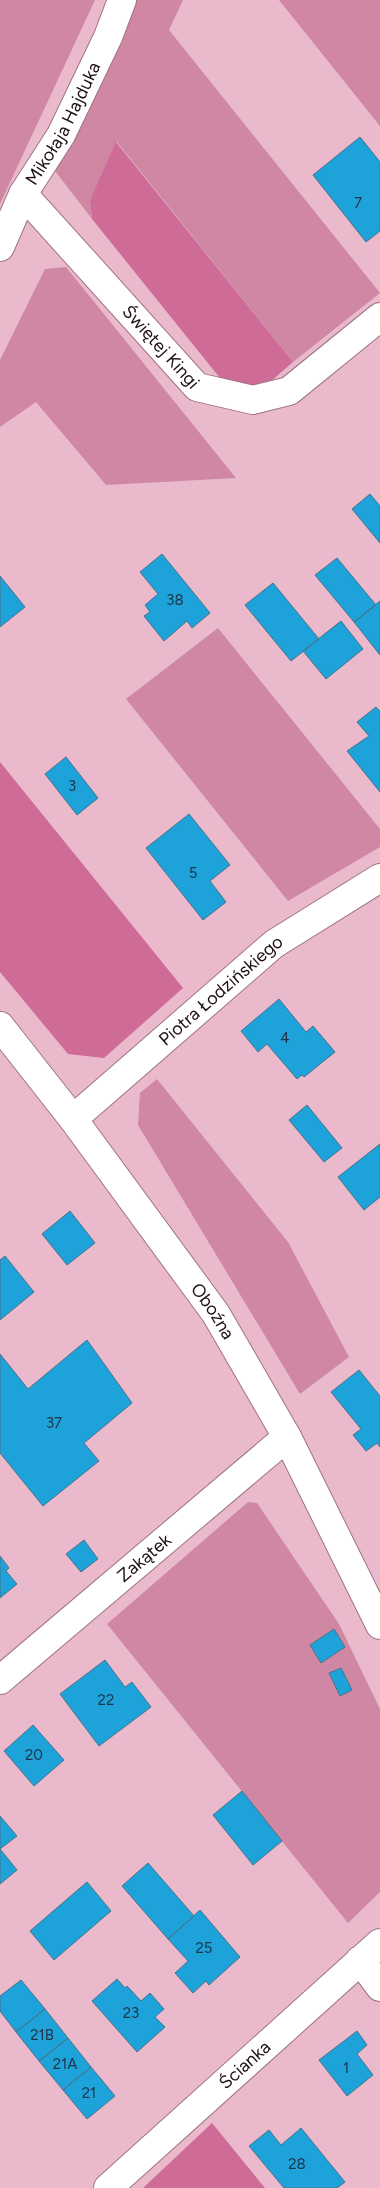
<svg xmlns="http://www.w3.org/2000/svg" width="380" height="2188" font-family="Figtree,sans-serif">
<rect width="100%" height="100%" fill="#eabacc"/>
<!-- green -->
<path fill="#cf87a4" d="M 0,0 L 95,0 L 0,204 Z
M 134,0 L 183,0 L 169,30 L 380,293 L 293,362 L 117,142 L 90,200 L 92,219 L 52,167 L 98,91 Z
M 279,0 L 380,0 L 380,126 Z
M 66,267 L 236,478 L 106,485 L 36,402 L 0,427 L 0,360 L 45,269 Z
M 218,628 L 380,829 L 380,847 L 288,901 L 126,699 Z
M 157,1079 L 288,1242 L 349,1357 L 300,1394 L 138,1125 L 140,1093 Z
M 248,1502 L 257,1503 L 339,1624 L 380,1709 L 380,1892 L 348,1923 L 107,1624 Z"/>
<!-- forest -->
<path fill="#ce6b96" d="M 116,142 L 293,362 L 262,389 L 224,383 L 92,219 L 90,200 Z
M 0,762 L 183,988 L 104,1058 L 68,1054 L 0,972 Z
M 212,2123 L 265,2188 L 143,2188 Z"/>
<!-- building -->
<path fill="#1ea2da" stroke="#48738a" d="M 360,137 L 380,162 L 380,231 L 366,242 L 313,175 Z
M 370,494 L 380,506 L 380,543 L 352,509 Z
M 162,554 L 210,613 L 192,628 L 187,621 L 164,641 L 144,616 L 150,612 L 145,605 L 158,594 L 140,572 Z
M 337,558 L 376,605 L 354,622 L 315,575 Z
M 0,576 L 25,607 L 0,627 Z
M 273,583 L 319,639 L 291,661 L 245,605 Z
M 380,601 L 380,655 L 354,622 Z
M 341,621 L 363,649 L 326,679 L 303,651 Z
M 376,707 L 380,711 L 380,792 L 347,751 L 369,736 L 357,722 Z
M 66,757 L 98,798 L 77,815 L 45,774 Z
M 189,814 L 230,865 L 210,881 L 226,902 L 203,920 L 146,848 Z
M 279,999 L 306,1032 L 313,1026 L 335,1052 L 304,1077 L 302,1075 L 297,1079 L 267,1044 L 258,1052 L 241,1031 Z
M 307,1105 L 342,1148 L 324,1162 L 289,1120 Z
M 380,1144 L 380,1197 L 364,1210 L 338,1177 Z
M 70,1211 L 95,1243 L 67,1265 L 42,1234 Z
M 5,1256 L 34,1292 L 0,1320 L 0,1260 Z
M 87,1340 L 132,1403 L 84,1443 L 99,1461 L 43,1506 L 0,1453 L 0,1354 L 28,1389 Z
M 359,1370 L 380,1396 L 380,1447 L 377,1443 L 366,1451 L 353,1435 L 361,1429 L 331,1392 Z
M 84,1540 L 98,1559 L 81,1572 L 66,1554 Z
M 0,1556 L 9,1568 L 6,1571 L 17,1584 L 0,1598 Z
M 334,1629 L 345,1647 L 321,1663 L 310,1645 Z
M 105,1660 L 125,1687 L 132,1682 L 151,1707 L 99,1746 L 60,1694 Z
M 341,1668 L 352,1690 L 340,1696 L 329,1673 Z
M 33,1725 L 64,1760 L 34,1786 L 4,1751 Z
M 242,1791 L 282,1841 L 253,1865 L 213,1815 Z
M 0,1816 L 17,1836 L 0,1849 L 17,1870 L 0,1884 Z
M 148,1863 L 194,1916 L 168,1939 L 122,1886 Z
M 87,1882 L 111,1911 L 54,1960 L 30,1931 Z
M 200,1910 L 240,1957 L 209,1985 L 206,1981 L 193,1993 L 175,1973 L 188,1961 L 168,1939 Z
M 117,1979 L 125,1988 L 127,1986 L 141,2001 L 150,1993 L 164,2009 L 155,2017 L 165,2027 L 137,2052 L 92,2001 Z
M 21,1980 L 45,2009 L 16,2032 L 0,2011 L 0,1996 Z
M 45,2009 L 68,2038 L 39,2061 L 16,2032 Z
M 357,2031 L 367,2045 L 357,2054 L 373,2075 L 347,2096 L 319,2060 Z
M 68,2038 L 91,2067 L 63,2090 L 39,2061 Z
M 91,2067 L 115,2096 L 87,2119 L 63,2090 Z
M 301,2128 L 345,2182 L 337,2188 L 284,2188 L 249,2146 L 269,2130 L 281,2145 Z"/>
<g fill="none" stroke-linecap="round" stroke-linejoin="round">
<defs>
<g id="minor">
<path id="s1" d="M 23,194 L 197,387 L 253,400 L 289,391 L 380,317"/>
<path id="s2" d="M 0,247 L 23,194 L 61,135 L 108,37 L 122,0"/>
<path id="s3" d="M 0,1026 L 73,1119 L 216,1314 L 287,1437 L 380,1625"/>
<path id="s4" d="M 73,1119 L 274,944 L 380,878"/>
<path id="s5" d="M 0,1680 L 287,1437"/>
<path d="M 360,1960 L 380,1987"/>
<path id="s6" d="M 108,2188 L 380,1943"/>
</g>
</defs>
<!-- minor casing -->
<use href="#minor" stroke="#9f7384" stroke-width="30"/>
<!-- minor -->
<use href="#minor" stroke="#fff" stroke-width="28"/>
</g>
<g text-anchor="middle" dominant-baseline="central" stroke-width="4.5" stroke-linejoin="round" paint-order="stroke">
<!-- number labels -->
<g font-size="15" fill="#1f3447">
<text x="358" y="203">7</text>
<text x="175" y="600">38</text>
<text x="72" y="786">3</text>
<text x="193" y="873">5</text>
<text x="285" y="1038">4</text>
<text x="54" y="1423">37</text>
<text x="106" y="1700">22</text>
<text x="34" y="1755">20</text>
<text x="204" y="1948">25</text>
<text x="131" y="2013">23</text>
<text x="42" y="2035">21B</text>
<text x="65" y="2064">21A</text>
<text x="346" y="2068">1</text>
<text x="89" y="2093">21</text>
<text x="297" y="2164">28</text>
</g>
<!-- street labels -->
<g font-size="18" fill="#1f0f16" stroke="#eabacc">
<text stroke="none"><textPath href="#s2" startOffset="139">Mikołaja Hajduka</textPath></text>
<text stroke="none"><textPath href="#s1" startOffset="206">Świętej Kingi</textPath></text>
<text stroke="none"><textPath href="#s4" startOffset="196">Piotra Łodzińskiego</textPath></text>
<text stroke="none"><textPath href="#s3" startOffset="356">Oboźna</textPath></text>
<text stroke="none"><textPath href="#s5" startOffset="189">Zakątek</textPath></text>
<text stroke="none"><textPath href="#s6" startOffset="184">Ścianka</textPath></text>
</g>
</g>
</svg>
